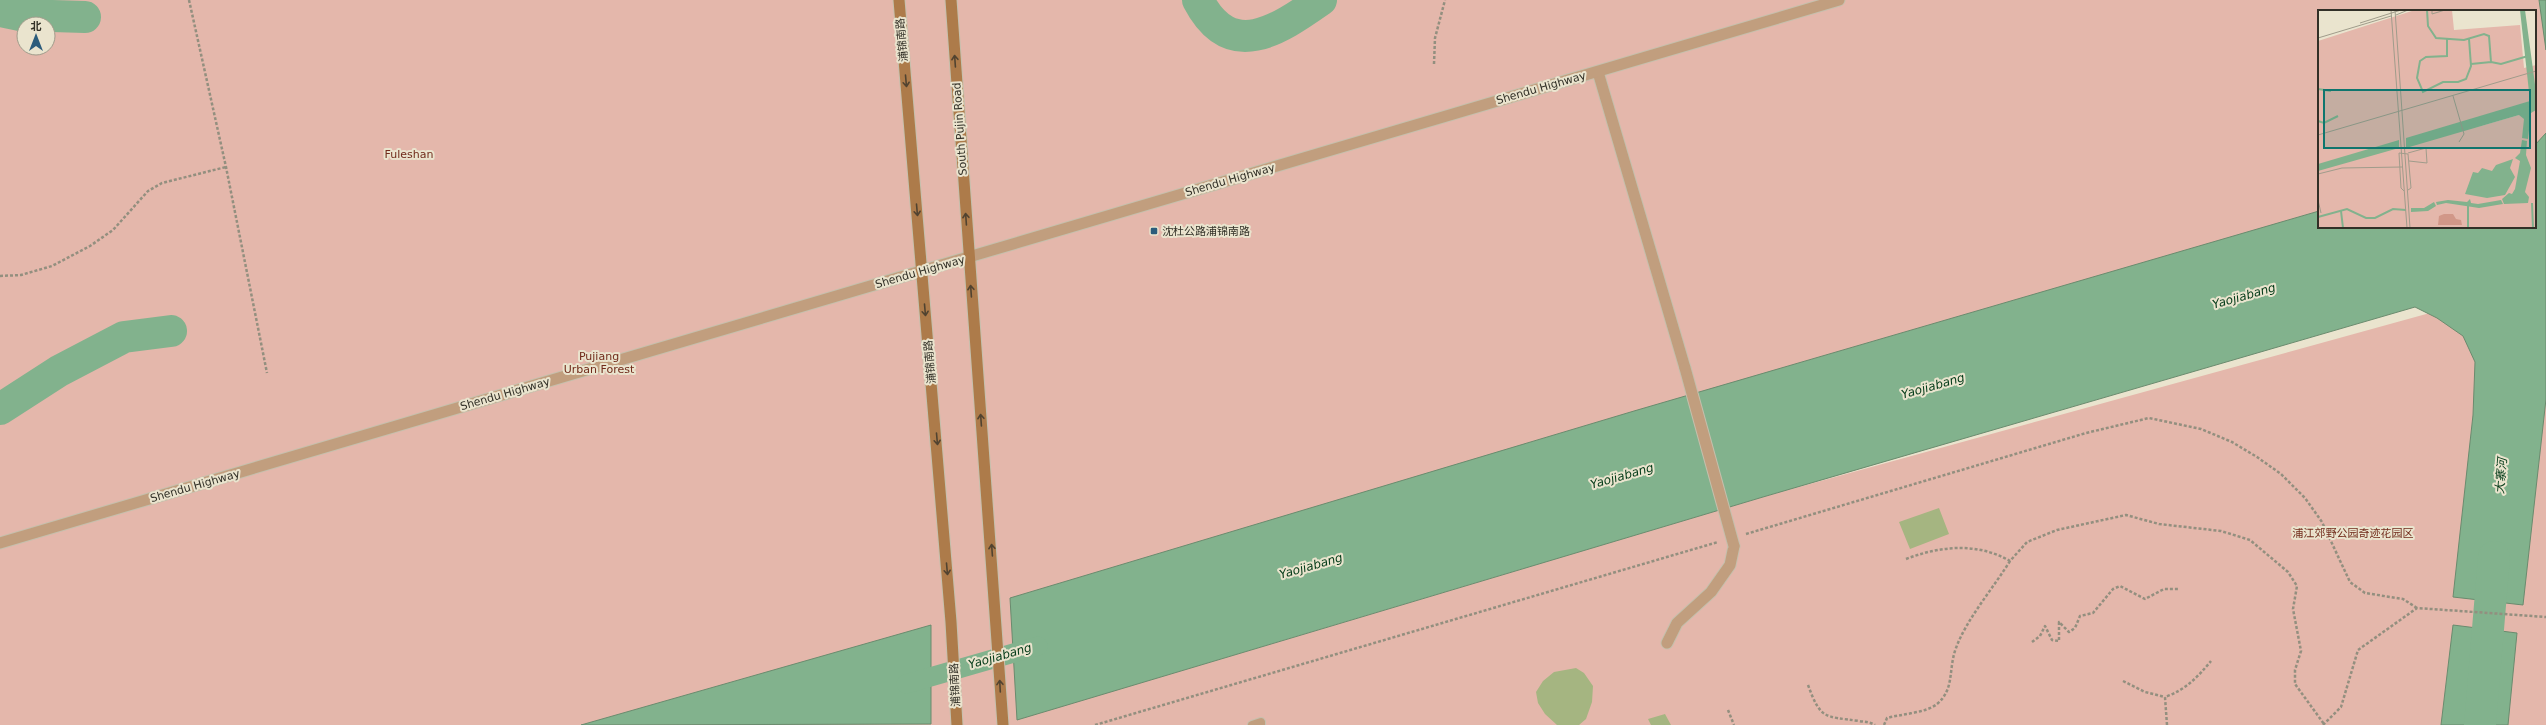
<svg xmlns="http://www.w3.org/2000/svg" width="2546" height="725" font-family="'DejaVu Sans','Noto Sans SC',sans-serif">
<rect width="100%" height="100%" fill="#eae4ce"/>
<!-- green -->
<path fill="#e4b7ab" fill-rule="evenodd" d="M 0,0 L 2546,0 L 2546,253 L 1117,690 L 1763,497 L 2546,281 L 2546,725 L 0,725 ZM 2319,11 L 2535,11 L 2535,227 L 2319,227 ZM 24,24 L 48,24 L 48,48 L 24,48 Z"/>
<!-- water -->
<path fill="#82b28d" stroke="#6a8b6e" d="M 2539,0 L 2546,0 L 2546,50 Z
M 2546,133 L 2546,399 L 2523,605 L 2453,597 L 2473,415 L 2475,362 L 2463,336 L 2437,318 L 2415,307 L 1763,497 L 1017,720 L 1010,598 L 1634,411 L 2319,211 L 2319,227 L 2535,227 L 2535,145 Z
M 931,625 L 931,724 L 581,725 Z
M 2453,625 L 2517,633 L 2508,725 L 2441,725 Z"/>
<g fill="none" stroke-linecap="round" stroke-linejoin="round">
<!-- canal -->
<path stroke="#82b28d" stroke-width="19" d="M 906,684 L 1038,646"/>
<!-- river -->
<path stroke="#82b28d" stroke-width="32" d="M 1198,0 C 1231,63 1278,30 1321,0
M 0,11 L 20,15 L 85,17
M 0,409 L 59,371 L 124,337 L 171,331
M 2480,725 L 2494,557"/>
</g>
<!-- building -->
<path fill="#a5b581" d="M 1939,508 L 1949,534 L 1910,549 L 1899,522 Z
M 1576,668 L 1584,673 L 1593,686 L 1592,702 L 1586,719 L 1579,725 L 1557,725 L 1545,714 L 1538,703 L 1536,692 L 1543,681 L 1554,672 Z
M 1665,714 L 1671,725 L 1651,725 L 1648,719 Z"/>
<g fill="none" stroke-linecap="round" stroke-linejoin="round">
<defs>
<path id="service" d="M 1252,725 L 1261,722 L 1261,725"/>
<path id="minor" d="M 1598,72 L 1685,368
M 1667,643 L 1677,623 L 1711,592 L 1730,565 L 1734,546"/>
<path id="tertiary" d="M 0,543 L 1839,0"/>
<path id="secondary" d="M 899,0 L 951,622 L 957,725
M 951,0 L 1003,725"/>
</defs>
<!-- service casing -->
<use href="#service" stroke="#c5c0ad" stroke-width="10"/>
<!-- minor casing -->
<use href="#minor" stroke="#c5c0ad" stroke-width="13"/>
<!-- tertiary casing -->
<use href="#tertiary" stroke="#c5c0ad" stroke-width="13"/>
<!-- secondary casing -->
<use href="#secondary" stroke="#c5c0ad" stroke-width="13"/>
<!-- path -->
<path stroke="#938f7f" stroke-width="2.5" stroke-dasharray="3 2" stroke-linecap="butt" d="M 189,0 L 226,167 L 267,373
M 1434,64 L 1435,38 L 1445,0
M 0,276 L 21,275 L 52,266 L 90,246 L 113,230 L 148,191 L 162,183 L 226,167
M 1746,534 L 2086,433 L 2149,418 L 2201,429 L 2232,442 L 2257,457 L 2281,474 L 2305,498 L 2322,522 L 2350,582 L 2365,593 L 2403,599 L 2417,608
M 1906,559 C 1940,546 1977,542 2010,561 L 2027,542 L 2057,530 L 2126,515 L 2159,524 L 2221,531 L 2250,540 L 2288,572 L 2297,586 L 2293,609 L 2301,651 L 2295,670 L 2295,684 L 2324,724
M 2032,642 L 2040,636 L 2045,626 L 2052,640 L 2059,641 L 2059,622 L 2069,632 L 2075,628 L 2080,616 L 2093,613 L 2113,589 L 2120,586 L 2145,599 L 2164,589 L 2178,589
M 2123,681 L 2145,692 L 2165,697
M 1808,685 C 1821,720 1824,716 1859,721 C 1865,722 1870,722 1875,725
M 1728,710 L 1734,725
M 1095,725 L 1718,542
M 1884,725 L 1887,718 C 1901,714 1926,713 1937,704 C 1955,689 1948,669 1956,648 C 1966,620 1994,587 2010,561
M 2167,725 L 2165,697 C 2185,690 2197,678 2211,661
M 2323,725 L 2341,707 L 2358,650 L 2417,608 L 2546,617"/>
<!-- service -->
<use href="#service" stroke="#c19e7e" stroke-width="8"/>
<!-- minor -->
<use href="#minor" stroke="#c19e7e" stroke-width="11"/>
<!-- tertiary -->
<use href="#tertiary" stroke="#c19e7e" stroke-width="11"/>
<!-- secondary -->
<use href="#secondary" stroke="#ad7b4a" stroke-width="11"/>
<defs>
<path id="minor-bridge" d="M 1685,368 L 1734,546"/>
</defs>
<!-- minor-bridge casing -->
<use href="#minor-bridge" stroke="#c5c0ad" stroke-width="13" stroke-linecap="butt"/>
<!-- minor-bridge -->
<use href="#minor-bridge" stroke="#c19e7e" stroke-width="11"/>
</g>
<!-- one-way arrows -->
<defs><path id="oneway-shaft" d="M-6 0H5M1.5-3L5.5 0L1.5 3" fill="none" stroke-width="1.6" stroke-linecap="round" stroke-linejoin="round"/></defs>
<g stroke="#514330">
<use href="#oneway-shaft" transform="translate(955 61) rotate(-94)"/>
<use href="#oneway-shaft" transform="translate(906 81) rotate(85)"/>
<use href="#oneway-shaft" transform="translate(917 210) rotate(85)"/>
<use href="#oneway-shaft" transform="translate(966 219) rotate(-94)"/>
<use href="#oneway-shaft" transform="translate(971 291) rotate(-94)"/>
<use href="#oneway-shaft" transform="translate(925 310) rotate(85)"/>
<use href="#oneway-shaft" transform="translate(981 420) rotate(-94)"/>
<use href="#oneway-shaft" transform="translate(937 439) rotate(85)"/>
<use href="#oneway-shaft" transform="translate(992 550) rotate(-94)"/>
<use href="#oneway-shaft" transform="translate(947 569) rotate(85)"/>
<use href="#oneway-shaft" transform="translate(1000 686) rotate(-93)"/>
</g>
<!-- markers -->
<rect fill="#2c5c7b" stroke="#eae4ce" stroke-width="1.5" x="1150" y="227" width="8" height="8" rx="2"/>
<g text-anchor="middle" dominant-baseline="central" stroke-width="4" stroke-linejoin="round" paint-order="stroke">
<!-- street labels -->
<g font-size="11" fill="#323027" stroke="#eae4ce">
<text transform="translate(902 40) rotate(-95)">浦锦南路</text>
<text transform="translate(1541 88) rotate(-16)">Shendu Highway</text>
<text transform="translate(960 129) rotate(-94)">South Pujin Road</text>
<text transform="translate(1230 180) rotate(-16)">Shendu Highway</text>
<text transform="translate(920 272) rotate(-16)">Shendu Highway</text>
<text transform="translate(930 362) rotate(-95)">浦锦南路</text>
<text transform="translate(505 394) rotate(-16)">Shendu Highway</text>
<text transform="translate(195 486) rotate(-16)">Shendu Highway</text>
<text transform="translate(955 685) rotate(-93)">浦锦南路</text>
</g>
<!-- park labels -->
<g font-size="11" fill="#712b1b" stroke="#eae4ce">
<text x="409" y="154">Fuleshan</text>
<text x="599" y="356">Pujiang<tspan x="599" dy="13">Urban Forest</tspan></text>
<text x="2353" y="533">浦江郊野公园奇迹花园区</text>
</g>
<!-- poi labels -->
<g font-size="11" fill="#323027" stroke="#eae4ce" text-anchor="start">
<text x="1162" y="231">沈杜公路浦锦南路</text>
</g>
<!-- water labels -->
<g font-size="12" font-style="italic" fill="#003916" stroke="#eae4ce">
<text transform="translate(2244 296) rotate(-16)">Yaojiabang</text>
<text transform="translate(1933 386) rotate(-16)">Yaojiabang</text>
<text transform="translate(1622 476) rotate(-16)">Yaojiabang</text>
<text transform="translate(2501 476) rotate(-85)">大寨河</text>
<text transform="translate(1311 566) rotate(-16)">Yaojiabang</text>
<text transform="translate(1000 656) rotate(-16)">Yaojiabang</text>
</g>
</g>
<!-- overview -->
<g transform="translate(2318 10)">
<rect width="218" height="218" fill="#eae4ce"/>
<path d="M 97,0 L 134,0 L 136,20 L 202,15 L 206,58 L 218,55 L 218,98 L 156,118 L 218,100 L 218,218 L 0,218 L 0,31 Z" fill="#e4b7ab"/>
<path d="M 126,204 L 135,204 L 138,209 L 143,210 L 144,215 L 120,215 L 121,206 Z" fill="#d19788"/>
<path d="M 202,0 L 207,0 L 218,82 L 218,100 L 213,103 L 210,129 L 204,128 L 206,109 L 201,105 L 88,138 L 88,128 L 212,91 ZM 81,130 L 81,138 L 0,161 L 0,154 ZM 204,130 L 209,131 L 208,145 L 213,158 L 207,182 L 211,187 L 210,193 L 186,194 L 184,189 L 191,183 L 194,184 L 197,179 L 202,151 L 197,148 L 202,143 ZM 195,149 L 192,158 L 197,167 L 187,185 L 169,188 L 147,184 L 155,162 L 160,163 L 164,158 L 174,161 L 178,155 ZM 152,189 L 153,193 L 160,194 L 183,190 L 185,194 L 161,198 L 128,193 L 119,195 L 118,192 L 130,190 L 149,192 ZM 116,192 L 118,196 L 110,201 L 93,202 L 93,198 L 106,198 Z" fill="#82b28d"/>
<path fill="none" stroke="#82b28d" stroke-width="2" d="M 109,0 L 110,16 L 118,28 L 146,30 L 166,24 L 171,26 L 173,52M 129,28 L 129,46 L 108,47 L 102,51 L 99,68 L 105,82 L 125,72 L 140,72 L 148,69 L 153,56 L 151,29M 153,54 L 173,52 L 183,54 L 210,46M 0,79 L 13,81M 0,111 L 6,113 L 20,106M 214,193 L 215,218M 150,195 L 150,218M 23,201 L 25,218M 0,207 L 29,199 L 48,208 L 57,208 L 75,199 L 88,200"/>
<path fill="none" stroke="#a09c8b" stroke-width="1" d="M 73,0 L 89,218M 77,0 L 92,218M 114,0 L 114,4 L 127,0M 78,5 L 90,0M 42,13 L 83,0M 0,28 L 73,6M 135,86 L 146,124 L 141,132M 0,125 L 218,61M 90,143 L 108,138 L 109,153 L 91,151M 0,164 L 24,158 L 84,157M 86,181 L 83,178 L 81,143 L 90,144 L 93,178 L 90,180M 0,190 L 3,203"/>
<path fill="#0f766e" fill-opacity="0.15" stroke="#0f766e" stroke-width="2" d="M 6,80 L 212,80 L 212,138 L 6,138 Z"/>
<rect width="218" height="218" fill="none" stroke="#323027" stroke-width="2"/>
</g>
<!-- north arrow -->
<g transform="translate(36 36)"><circle r="19" fill="#eae4ce" stroke="#a09c8b"/>
<path d="M0-3L7 15L0 10L-7 15Z" fill="#2c5c7b"/>
<text y="-6" font-size="11" font-weight="bold" text-anchor="middle" fill="#323027">北</text>
</g>
</svg>
